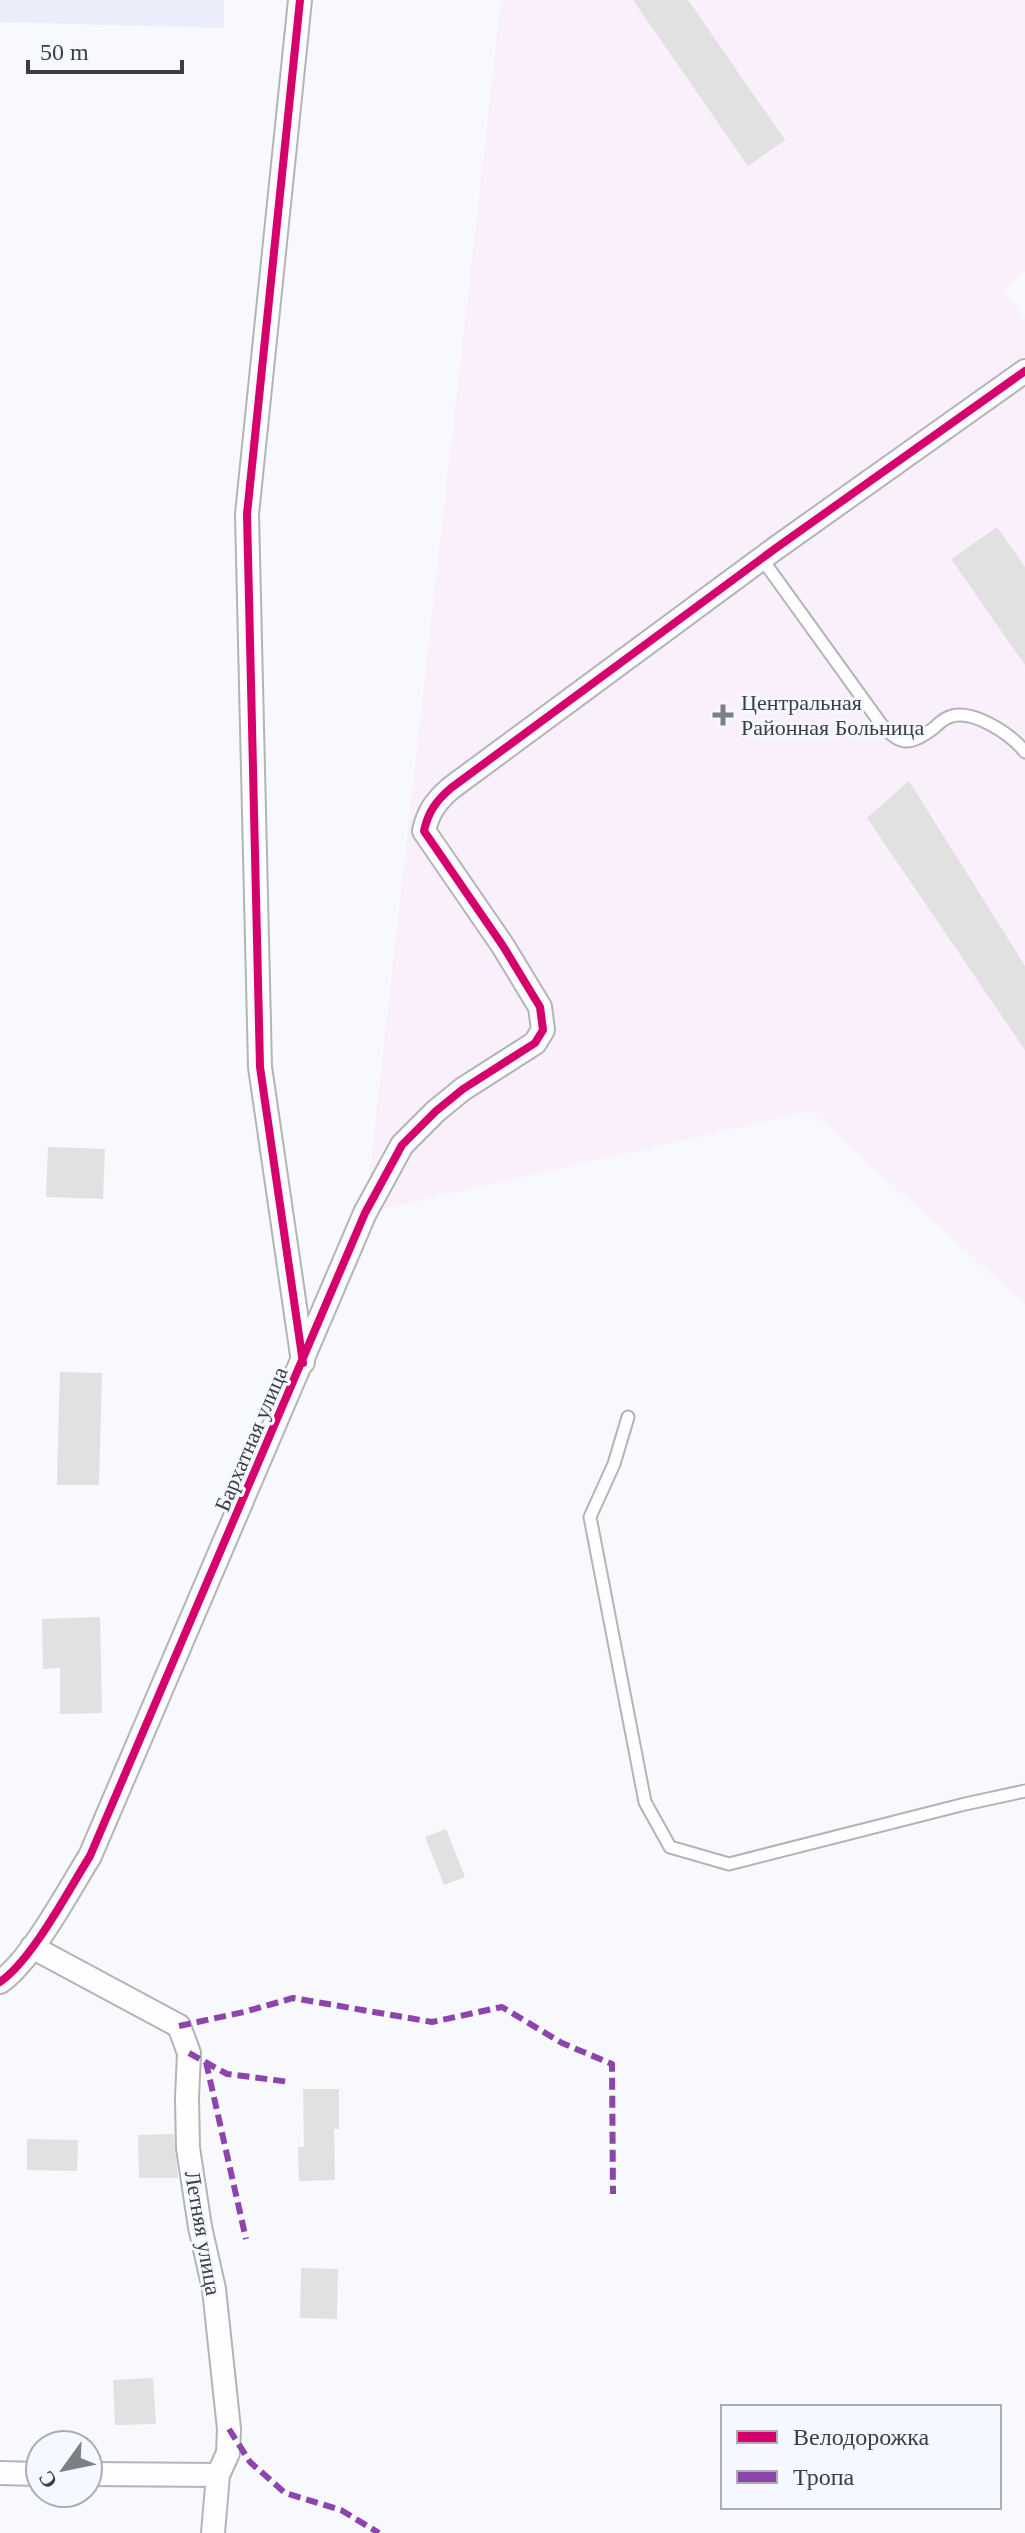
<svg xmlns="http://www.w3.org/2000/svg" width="1025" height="2533" font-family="Georgia,serif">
<rect width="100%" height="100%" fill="#f7f9fd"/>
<!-- built -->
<path fill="#e9eefa" d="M 0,0 L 224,0 L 224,28 L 0,22 Z"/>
<!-- medical -->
<path fill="#f9f0fb" d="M 501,0 L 1025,0 L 1025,271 L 1004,289 L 1025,319 L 1025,1304 L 811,1111 L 365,1213 Z"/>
<!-- building -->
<path fill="#e2e1e1" d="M 633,0 L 688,0 L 785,140 L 748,166 Z
M 997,527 L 1025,567 L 1025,665 L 951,559 Z
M 909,781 L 1025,966 L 1025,1050 L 867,818 Z
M 48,1147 L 105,1149 L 103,1199 L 46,1197 Z
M 60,1372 L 102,1373 L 99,1485 L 57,1485 Z
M 100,1617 L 102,1713 L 60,1714 L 60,1668 L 43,1669 L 42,1619 Z
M 446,1829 L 465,1877 L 444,1885 L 425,1837 Z
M 303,2089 L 339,2089 L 339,2129 L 334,2129 L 335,2180 L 299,2181 L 298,2147 L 304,2147 Z
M 174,2134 L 178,2178 L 139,2178 L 138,2135 Z
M 27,2139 L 78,2140 L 77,2171 L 27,2170 Z
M 301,2268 L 338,2269 L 337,2319 L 300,2318 Z
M 153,2378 L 156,2424 L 115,2425 L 113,2380 Z"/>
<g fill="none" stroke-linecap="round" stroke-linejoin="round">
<defs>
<path id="service" d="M 762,559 L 881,724 C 901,746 909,746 934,728 C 938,724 944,719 949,717 C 972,708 1011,734 1025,752
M 628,1417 L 614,1464 L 590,1517 L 645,1802 L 670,1847 L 729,1864 L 965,1804 L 1025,1791"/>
<path id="minor" d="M 300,0 L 247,514 L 260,1067 L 303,1362
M 32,1947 L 179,2026 L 189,2053 L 187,2098 L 188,2148 L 200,2227 L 214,2289 L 229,2429 L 228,2453 L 218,2475 L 213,2533
M 0,1982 C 32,1960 68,1891 90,1856 L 365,1213 L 402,1145 L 436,1111 L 463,1089 L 535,1043 L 543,1030 L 540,1007 L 503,946 L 424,831 C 428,812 436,801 451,788 L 776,548 L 1025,371
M 0,2473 L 40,2474
M 88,2474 L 218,2475"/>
</defs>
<!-- service casing -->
<use href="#service" stroke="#b2b4b7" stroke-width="15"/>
<!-- minor casing -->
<use href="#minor" stroke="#b2b4b7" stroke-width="26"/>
<!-- service -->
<use href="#service" stroke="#fefeff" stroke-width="11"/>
<!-- minor -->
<use href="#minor" stroke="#fefeff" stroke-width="22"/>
<!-- quiet -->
<path stroke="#8e44ad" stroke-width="6" stroke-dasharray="12 6" stroke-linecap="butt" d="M 179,2026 L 244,2012 L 293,1998 L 432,2022 L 502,2007 L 562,2043 L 612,2064 L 613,2194
M 189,2053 L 227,2074 L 290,2082
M 206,2062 L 246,2239
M 229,2429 L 250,2462 L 285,2493 L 341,2510 L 379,2533"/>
<defs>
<path id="cycleway" d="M 300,0 L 247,514 L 260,1067 L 303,1363
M 0,1982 C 32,1960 68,1891 90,1856 L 365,1213 L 402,1145 L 436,1111 L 463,1089 L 535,1043 L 543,1030 L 540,1007 L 503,946 L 424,831 C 428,812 436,801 451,788 L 776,548 L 1025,371"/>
</defs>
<!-- cycleway casing -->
<use href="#cycleway" stroke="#f5f8ff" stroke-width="13"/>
<!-- cycleway -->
<use href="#cycleway" stroke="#d6006c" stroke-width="8"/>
</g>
<!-- markers -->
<path fill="#7d7f83" stroke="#f5f8ff" stroke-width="3" d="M719 703h8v8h8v8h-8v8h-8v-8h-8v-8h8z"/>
<g text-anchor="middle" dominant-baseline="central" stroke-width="6" stroke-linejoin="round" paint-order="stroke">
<!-- poi labels -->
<g font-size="22" fill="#3b3d41" stroke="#f5f8ff" text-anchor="start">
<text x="741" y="702">Центральная<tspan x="741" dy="25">Районная Больница</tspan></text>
</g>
<!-- street labels -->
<g font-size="22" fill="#3b3d41" stroke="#f5f8ff">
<text transform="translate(251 1439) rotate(-67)">Бархатная улица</text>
<text transform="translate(203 2233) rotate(80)">Летняя улица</text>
</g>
</g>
<!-- legend -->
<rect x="721" y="2405" width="280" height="104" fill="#f5f8ff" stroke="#abadb3" stroke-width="2"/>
<rect x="737" y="2431" width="40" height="12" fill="#d6006c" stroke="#abadb3" stroke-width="2"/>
<text x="793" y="2445" font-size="24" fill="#3b3d41">Велодорожка</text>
<rect x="737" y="2471" width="40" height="12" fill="#8e44ad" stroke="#abadb3" stroke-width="2"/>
<text x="793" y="2485" font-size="24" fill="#3b3d41">Тропа</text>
<!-- north arrow -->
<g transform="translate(64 2469) rotate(237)"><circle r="38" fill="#f5f8ff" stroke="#abadb3" stroke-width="2"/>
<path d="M0-6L14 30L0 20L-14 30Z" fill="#7d7f83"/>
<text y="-12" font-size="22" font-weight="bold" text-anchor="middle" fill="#3b3d41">С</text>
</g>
<!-- scale -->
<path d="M28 60v12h154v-12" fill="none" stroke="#3b3d41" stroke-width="4"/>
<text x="40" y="60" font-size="24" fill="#3b3d41" stroke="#f5f8ff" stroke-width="6" paint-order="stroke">50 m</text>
</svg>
